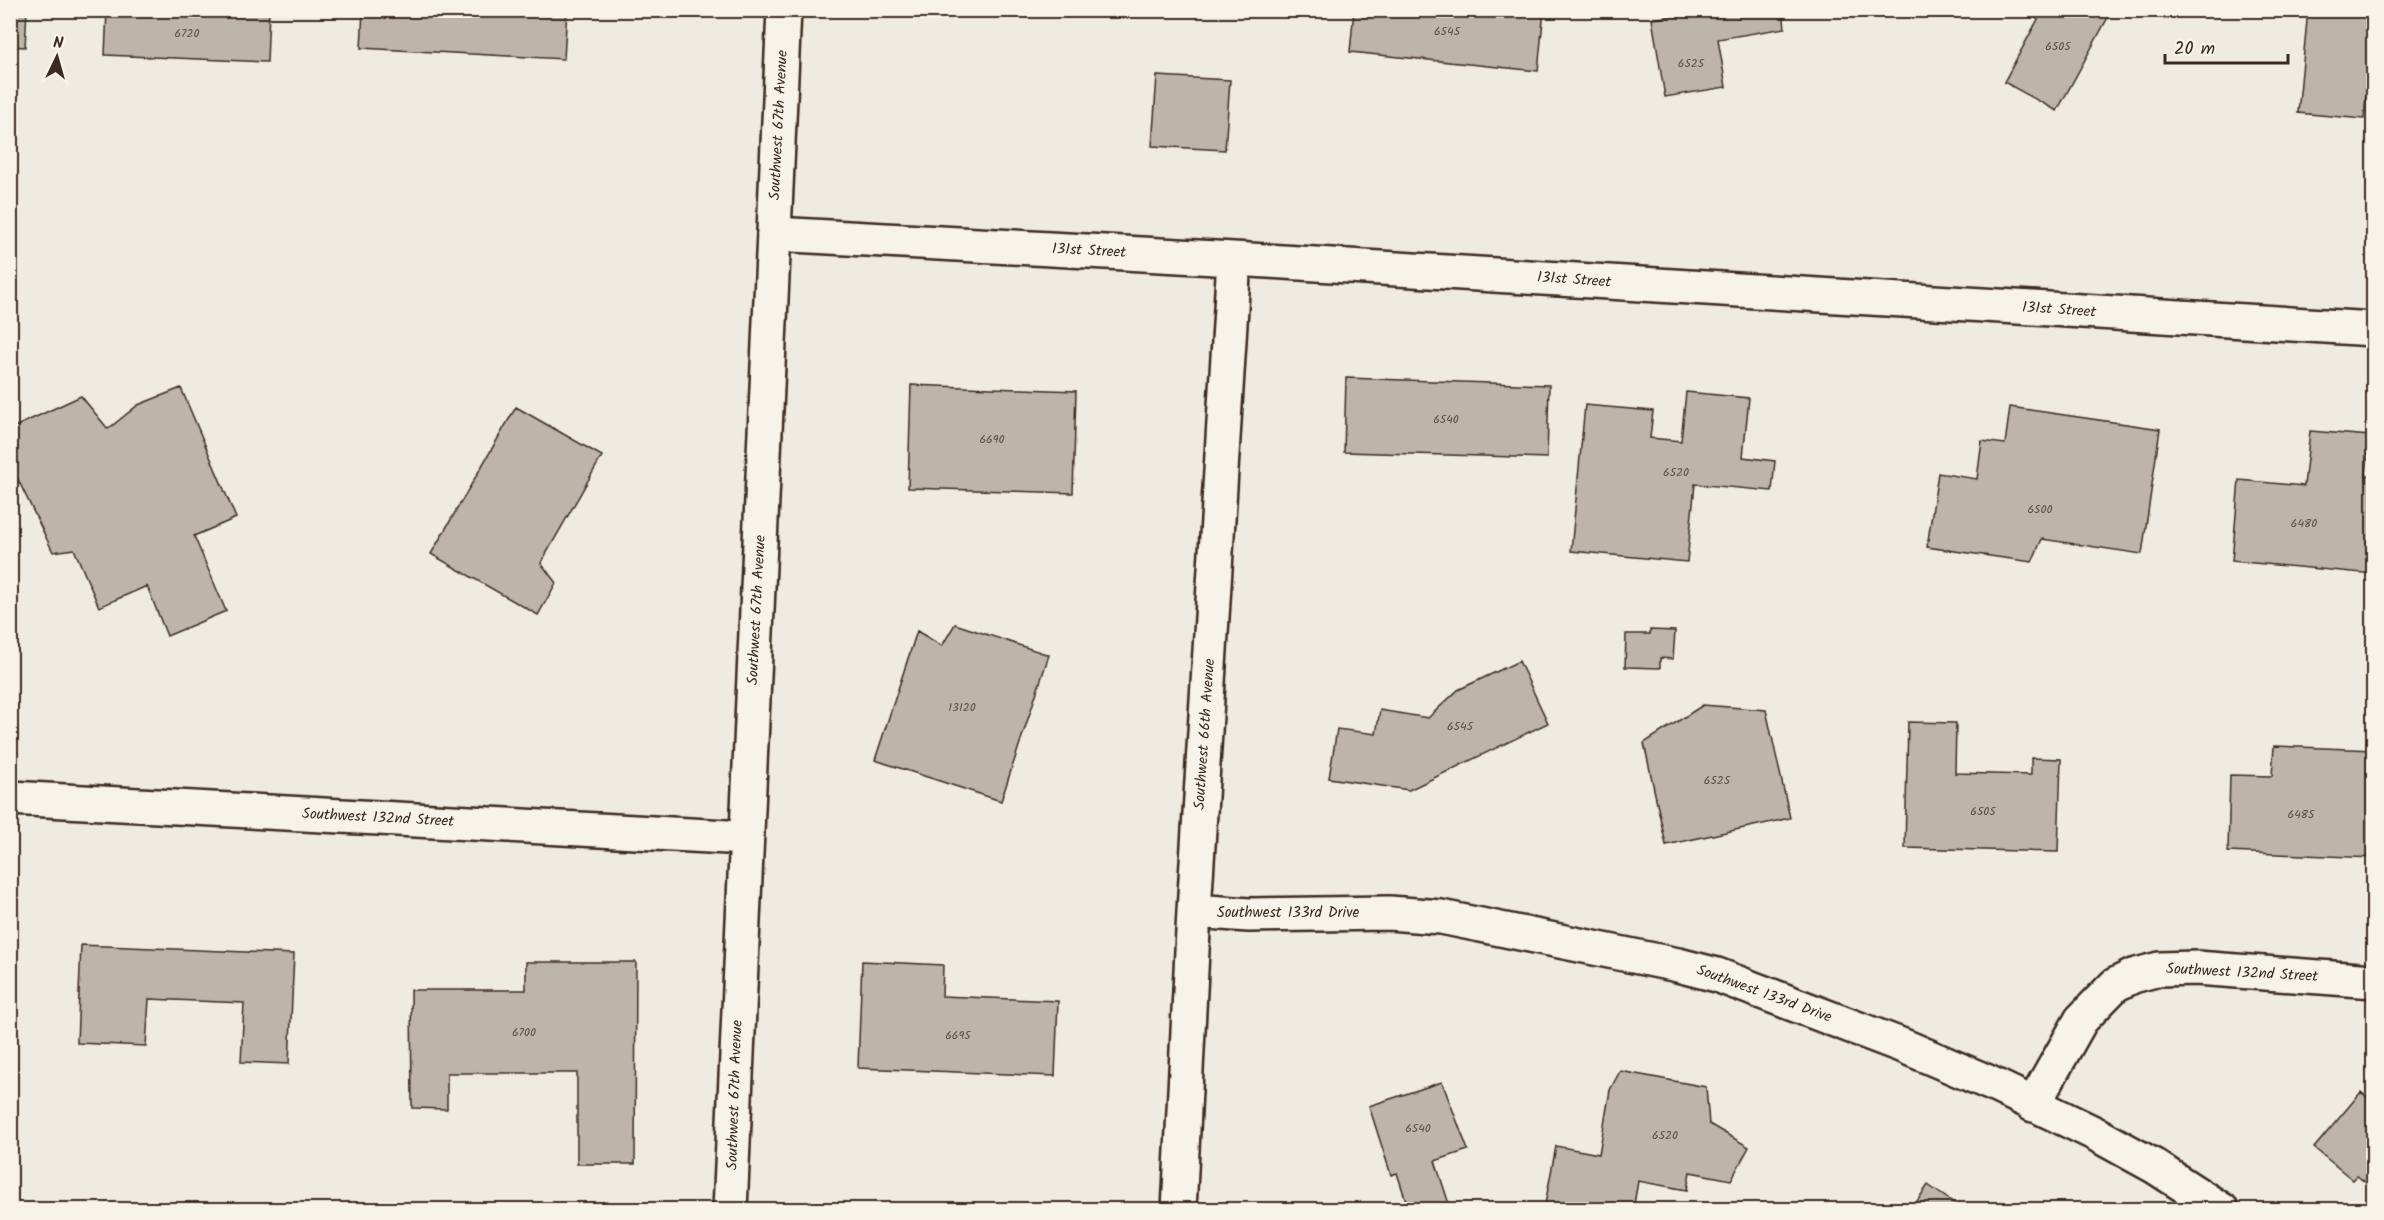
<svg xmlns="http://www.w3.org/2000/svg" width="2384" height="1220" font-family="Kalam,sans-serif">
<rect width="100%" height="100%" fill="#efebe0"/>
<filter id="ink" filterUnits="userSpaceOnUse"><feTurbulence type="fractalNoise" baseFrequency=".0167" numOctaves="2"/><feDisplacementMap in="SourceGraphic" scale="12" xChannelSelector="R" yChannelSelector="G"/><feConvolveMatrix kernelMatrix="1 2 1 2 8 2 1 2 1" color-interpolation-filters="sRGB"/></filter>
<g filter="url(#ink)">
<!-- building -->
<path fill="#bdb5aa" stroke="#3b2a1e" stroke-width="1.5" d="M 10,10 L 27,10 L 25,47 L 10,46 Z
M 107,10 L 269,10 L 267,62 L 105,55 Z
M 363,10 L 567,10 L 564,59 L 361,48 Z
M 1354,10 L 1544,10 L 1538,71 L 1350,52 Z
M 1687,10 L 1783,10 L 1785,28 L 1718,39 L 1726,87 L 1665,97 L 1652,19 L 1687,14 Z
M 2043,10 L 2112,10 L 2057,111 L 2004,82 Z
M 2308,10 L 2374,10 L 2364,119 L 2298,113 Z
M 1157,76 L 1230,80 L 1225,150 L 1152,146 Z
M 1346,378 L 1549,385 L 1547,458 L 1344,452 Z
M 911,385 L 1076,391 L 1073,493 L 908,488 Z
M 181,388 L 236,518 L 194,536 L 226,611 L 167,636 L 147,586 L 99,607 L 74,549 L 53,552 L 10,463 L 10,429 L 81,396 L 108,429 L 138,405 Z
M 1686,392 L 1749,398 L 1743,457 L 1775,461 L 1772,491 L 1695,484 L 1687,562 L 1571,551 L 1585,405 L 1653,411 L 1650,438 L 1681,441 Z
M 516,407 L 602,456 L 541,563 L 556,583 L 538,615 L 431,554 Z
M 2010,407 L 2160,429 L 2142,554 L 2042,539 L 2032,562 L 1927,547 L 1938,473 L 1977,479 L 1982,441 L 2005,444 Z
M 2310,431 L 2370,436 L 2366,475 L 2374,476 L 2374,574 L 2232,561 L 2239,480 L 2304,486 Z
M 955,624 L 1049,655 L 1001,801 L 875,760 L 917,631 L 942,646 Z
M 1650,630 L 1675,631 L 1673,659 L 1660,658 L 1660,668 L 1625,667 L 1626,634 L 1650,634 Z
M 1519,661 L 1548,723 L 1409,790 L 1329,778 L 1337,729 L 1376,734 L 1380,710 L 1428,718 L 1458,690 Z
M 1703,705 L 1766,710 L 1790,818 L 1666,845 L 1644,743 Z
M 1908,722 L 1956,723 L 1955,773 L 2031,775 L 2031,758 L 2061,759 L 2058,852 L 1905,848 Z
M 2274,746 L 2374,750 L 2374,858 L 2228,852 L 2230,775 L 2272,776 Z
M 81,945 L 294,954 L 289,1064 L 241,1062 L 244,1003 L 149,999 L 146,1046 L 77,1043 Z
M 862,961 L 943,965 L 942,996 L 1058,1001 L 1055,1076 L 858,1068 Z
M 526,962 L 636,962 L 635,1164 L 577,1164 L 577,1073 L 447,1073 L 447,1109 L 412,1108 L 411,990 L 526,990 Z
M 1620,1071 L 1706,1087 L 1709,1124 L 1749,1147 L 1731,1180 L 1690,1172 L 1687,1190 L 1638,1181 L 1633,1210 L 1544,1210 L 1556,1146 L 1599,1154 L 1610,1090 Z
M 1442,1082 L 1468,1150 L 1435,1161 L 1451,1210 L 1409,1210 L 1397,1173 L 1391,1175 L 1369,1106 Z
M 2361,1092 L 2374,1103 L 2374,1189 L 2357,1176 L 2353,1180 L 2314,1148 Z
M 1928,1185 L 1964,1210 L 1911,1210 Z"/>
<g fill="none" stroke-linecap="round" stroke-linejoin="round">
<defs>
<path id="minor" d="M 774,234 L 1234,259 L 2374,329
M 10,798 L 746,838
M 1194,911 L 1249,915 L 1389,913 L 1441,917 L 1678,965 L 1717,975 L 1906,1047 L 1990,1083 L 2096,1134 L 2154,1166 L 2222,1210
M 2033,1105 L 2081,1020 L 2115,985 L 2133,976 L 2159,969 L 2196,968 L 2374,981
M 1179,1210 L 1194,911 L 1234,259"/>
<path id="major" d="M 730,1210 L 784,10"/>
</defs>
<!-- minor casing -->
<use href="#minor" stroke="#3b2a1e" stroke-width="38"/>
<!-- major casing -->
<use href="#major" stroke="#3b2a1e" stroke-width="38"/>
<!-- minor -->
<use href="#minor" stroke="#f7f3e8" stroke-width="33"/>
<!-- major -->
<use href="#major" stroke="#f7f3e8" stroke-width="33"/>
</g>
</g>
<g text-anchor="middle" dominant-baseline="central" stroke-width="4.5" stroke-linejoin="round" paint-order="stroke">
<!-- number labels -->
<g font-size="12" fill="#5c4d41">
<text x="1447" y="31">6545</text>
<text x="187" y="33">6720</text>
<text x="2058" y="46">6505</text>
<text x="1691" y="63">6525</text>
<text x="1446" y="419">6540</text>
<text x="992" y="439">6690</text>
<text x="1676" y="472">6520</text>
<text x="2040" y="509">6500</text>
<text x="2304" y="523">6480</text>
<text x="962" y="707">13120</text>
<text x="1460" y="726">6545</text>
<text x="1717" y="780">6525</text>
<text x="1983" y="811">6505</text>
<text x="2301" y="814">6485</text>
<text x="524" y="1032">6700</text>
<text x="958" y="1035">6695</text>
<text x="1418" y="1128">6540</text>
<text x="1665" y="1135">6520</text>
</g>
<!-- street labels -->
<g font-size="15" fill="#3b2a1e" stroke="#f7f3e8">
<text transform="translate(779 125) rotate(-87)">Southwest 67th Avenue</text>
<text transform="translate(1089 251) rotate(3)">131st Street</text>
<text transform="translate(1574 280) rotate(4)">131st Street</text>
<text transform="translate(2059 310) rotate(4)">131st Street</text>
<text transform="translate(757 610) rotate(-87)">Southwest 67th Avenue</text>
<text transform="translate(1205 734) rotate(-86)">Southwest 66th Avenue</text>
<text transform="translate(378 818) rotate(3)">Southwest 132nd Street</text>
<text x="1288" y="913">Southwest 133rd Drive</text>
<text transform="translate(2242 973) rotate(3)">Southwest 132nd Street</text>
<text transform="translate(1764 994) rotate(20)">Southwest 133rd Drive</text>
<text transform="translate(735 1095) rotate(-88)">Southwest 67th Avenue</text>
</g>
</g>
<!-- margin -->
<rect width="2384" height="1220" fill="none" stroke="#f7f3e8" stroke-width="36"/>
<rect x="18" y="18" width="2348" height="1184" fill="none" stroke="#3b2a1e" stroke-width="2" filter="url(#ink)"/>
<!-- north arrow -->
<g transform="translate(57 57) rotate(5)" stroke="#f7f3e8" stroke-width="4.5" paint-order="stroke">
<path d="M0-4.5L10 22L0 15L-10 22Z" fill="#3b2a1e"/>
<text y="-9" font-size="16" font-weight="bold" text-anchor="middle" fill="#3b2a1e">N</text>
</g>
<!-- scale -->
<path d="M2165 54v9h123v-9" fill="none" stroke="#3b2a1e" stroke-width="3"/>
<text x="2174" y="54" font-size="18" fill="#3b2a1e" stroke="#f7f3e8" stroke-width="4.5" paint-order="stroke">20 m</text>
</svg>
